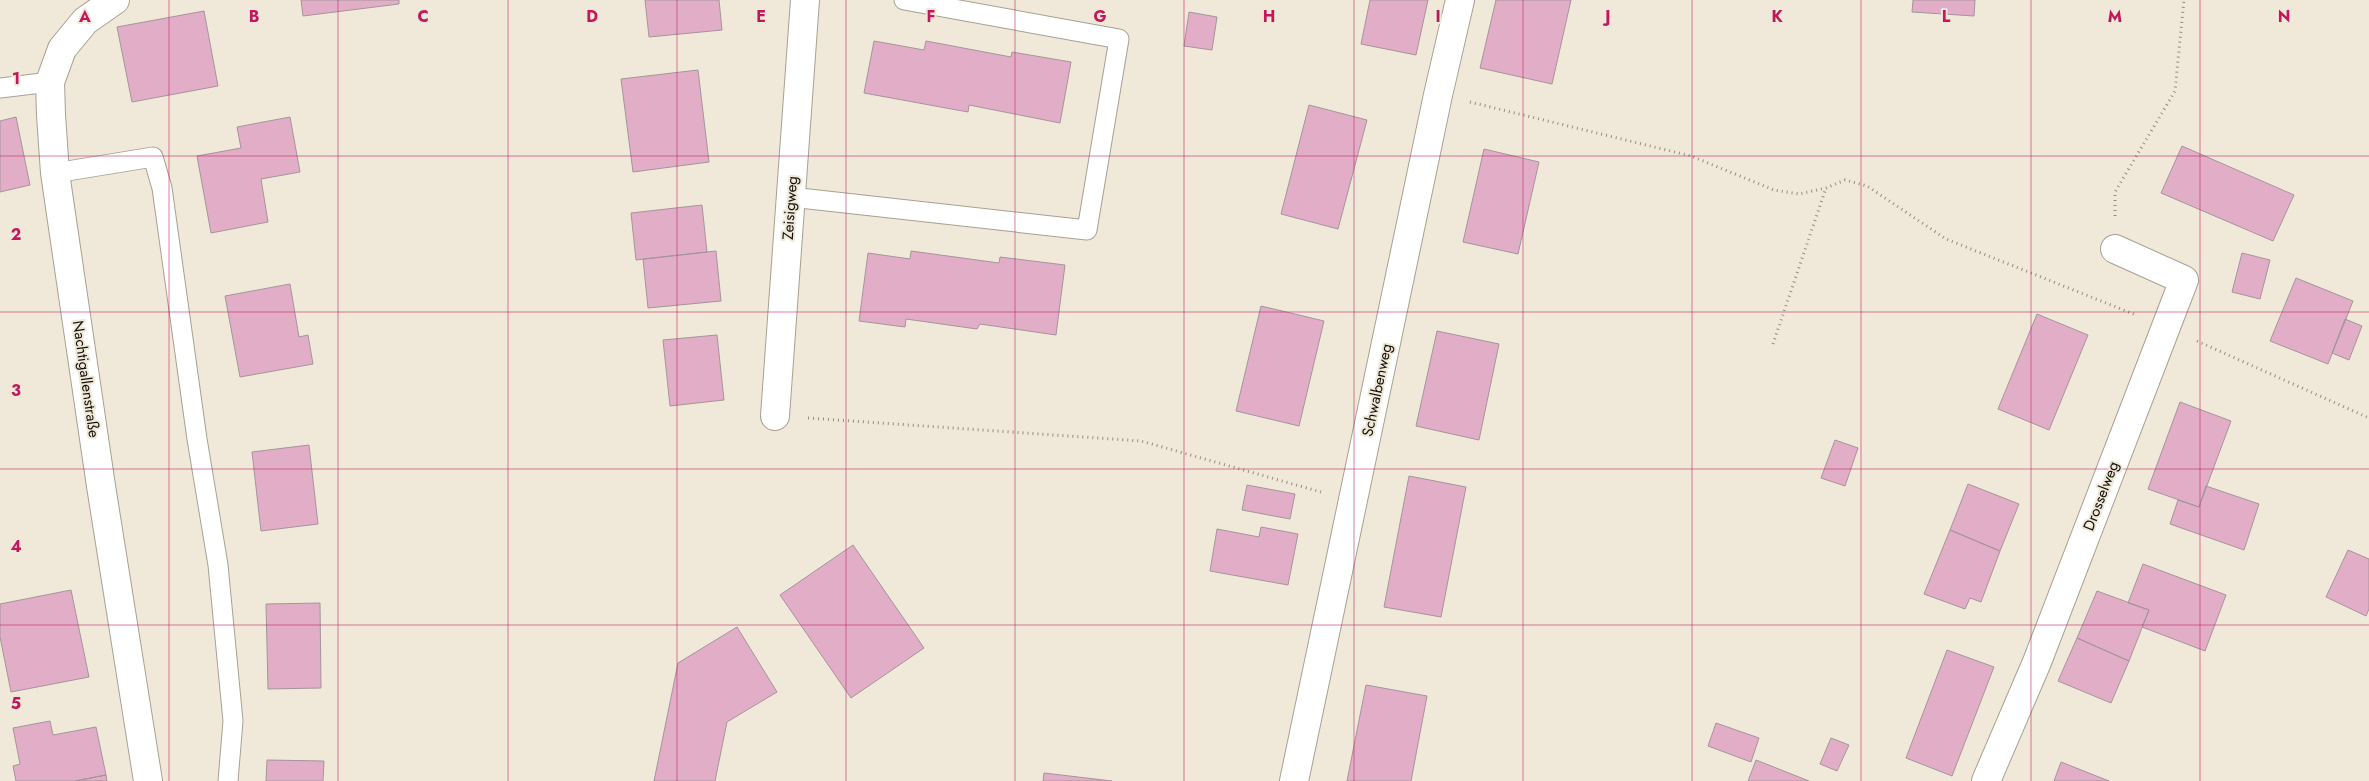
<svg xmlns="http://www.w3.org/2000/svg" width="2369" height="781" font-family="Jost,sans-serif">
<rect width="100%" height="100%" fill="#f0e9d9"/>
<!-- building -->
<path fill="#e2aec7" stroke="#a5949c" d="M 301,0 L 399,0 L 399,4 L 303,16 Z
M 645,0 L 719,0 L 722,30 L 649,37 Z
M 1370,0 L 1428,0 L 1416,55 L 1361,44 Z
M 1496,0 L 1571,0 L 1552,84 L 1480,68 Z
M 1913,0 L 1975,0 L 1974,16 L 1912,12 Z
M 204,11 L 218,86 L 132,102 L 117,27 Z
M 1189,12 L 1217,17 L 1212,50 L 1184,46 Z
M 874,41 L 924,50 L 926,41 L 1011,57 L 1012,52 L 1071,62 L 1060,123 L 969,105 L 968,112 L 864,93 Z
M 698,70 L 709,162 L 633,172 L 621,79 Z
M 1309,105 L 1367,120 L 1338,229 L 1281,214 Z
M 16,117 L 30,185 L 0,192 L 0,121 Z
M 290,117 L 300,172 L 261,179 L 268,222 L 211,233 L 197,156 L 241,148 L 237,127 Z
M 2182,146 L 2294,195 L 2273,241 L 2161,193 Z
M 1484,149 L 1539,162 L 1518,254 L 1463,242 Z
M 702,205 L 707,252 L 636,260 L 631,213 Z
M 716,251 L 721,301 L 648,308 L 643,259 Z
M 911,251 L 999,263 L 1000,257 L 1065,265 L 1056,335 L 980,324 L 977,329 L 906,319 L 905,327 L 859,321 L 868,253 L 910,259 Z
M 2242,253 L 2270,260 L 2260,299 L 2232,292 Z
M 2296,278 L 2353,301 L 2328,364 L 2270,341 Z
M 290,284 L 299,337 L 308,335 L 313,364 L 240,377 L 225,296 Z
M 1261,306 L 1324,321 L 1299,426 L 1236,411 Z
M 2037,314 L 2088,335 L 2049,430 L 1998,409 Z
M 2345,319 L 2362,326 L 2349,360 L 2332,353 Z
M 1437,331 L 1499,344 L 1479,440 L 1416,426 Z
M 717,335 L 724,400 L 670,406 L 663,340 Z
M 2180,402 L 2231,421 L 2199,507 L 2148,489 Z
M 1835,440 L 1858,448 L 1845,486 L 1821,478 Z
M 309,445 L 318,524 L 261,531 L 252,452 Z
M 1409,476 L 1466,487 L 1441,617 L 1384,607 Z
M 1968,484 L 2019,504 L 2000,551 L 1950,530 Z
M 1247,485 L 1295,494 L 1290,519 L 1242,510 Z
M 2206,486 L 2259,504 L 2244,550 L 2170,524 L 2178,500 L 2199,507 Z
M 1261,527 L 1298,534 L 1288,585 L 1210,571 L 1217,529 L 1259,537 Z
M 1950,530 L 2000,551 L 1981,602 L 1970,598 L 1965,609 L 1924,594 Z
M 853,545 L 924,648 L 851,698 L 780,595 Z
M 2348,550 L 2369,559 L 2369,609 L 2366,616 L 2326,597 Z
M 2143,564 L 2226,595 L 2205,651 L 2142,627 L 2149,610 L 2128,603 Z
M 71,590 L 89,677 L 11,692 L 0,637 L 0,604 Z
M 2097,591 L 2149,610 L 2129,661 L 2077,638 Z
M 320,603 L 321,688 L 268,689 L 266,604 Z
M 737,627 L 777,692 L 727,722 L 715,781 L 654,781 L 678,663 Z
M 2077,638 L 2129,661 L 2111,703 L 2058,681 Z
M 1947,650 L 1994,667 L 1952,776 L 1906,758 Z
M 1366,685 L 1427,696 L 1411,781 L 1347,781 Z
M 50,721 L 53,735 L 96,727 L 106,775 L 75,781 L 16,781 L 13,766 L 20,764 L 13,728 Z
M 1716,723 L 1759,738 L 1751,762 L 1708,746 Z
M 1831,738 L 1849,745 L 1837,771 L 1820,764 Z
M 267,760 L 324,761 L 323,781 L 266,781 Z
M 1756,760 L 1809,781 L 1748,781 Z
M 2061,762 L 2109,781 L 2054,781 Z
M 1044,773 L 1112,781 L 1043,781 Z
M 106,775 L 107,781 L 75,781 Z"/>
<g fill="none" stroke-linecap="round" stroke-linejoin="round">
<defs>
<path id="lane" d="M 0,88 L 50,82
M 55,173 L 153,157 L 162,188 L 197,439 L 218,565 L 233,721 L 228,781
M 791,197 L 1087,230 L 1119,39 L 904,0"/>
<path id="street" d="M 115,0 L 85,21 L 62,49 L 50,82 L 51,115 L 55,173 L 101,486 L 148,781
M 775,416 L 805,0
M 1294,781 L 1438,95 L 1460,0
M 1986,781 L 2037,662 L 2184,280 L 2115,249"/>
</defs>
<!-- lane casing -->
<use href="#lane" stroke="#a8a192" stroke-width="21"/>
<!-- street casing -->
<use href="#street" stroke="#a8a192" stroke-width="30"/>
<!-- path -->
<path stroke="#938e82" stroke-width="3" stroke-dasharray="1 4" stroke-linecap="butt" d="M 1470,102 L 1691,156 L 1774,190 L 1799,194 L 1826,188 L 1845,180 L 1867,186 L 1946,239 L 2136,315
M 2115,216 L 2115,192 L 2175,91 L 2184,0
M 2197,341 L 2369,418
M 1773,344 L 1826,188
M 808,418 L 1141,441 L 1321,492"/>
<!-- lane -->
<use href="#lane" stroke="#fff" stroke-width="19"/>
<!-- street -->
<use href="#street" stroke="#fff" stroke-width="28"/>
</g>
<!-- grid -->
<path fill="none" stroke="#c2185b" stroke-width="1" stroke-opacity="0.55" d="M 169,0 L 169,781M 338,0 L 338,781M 508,0 L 508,781M 677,0 L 677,781M 846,0 L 846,781M 1015,0 L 1015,781M 1184,0 L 1184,781M 1354,0 L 1354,781M 1523,0 L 1523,781M 1692,0 L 1692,781M 1861,0 L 1861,781M 2031,0 L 2031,781M 2200,0 L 2200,781M 0,156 L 2369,156M 0,312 L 2369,312M 0,469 L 2369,469M 0,625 L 2369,625"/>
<g text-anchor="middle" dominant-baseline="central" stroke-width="4" stroke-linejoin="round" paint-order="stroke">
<!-- street labels -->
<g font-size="15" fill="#12100a" stroke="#f0e9d9">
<text transform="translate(790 208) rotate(-86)">Zeisigweg</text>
<text transform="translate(86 379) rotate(82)">Nachtigallenstraße</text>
<text transform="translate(1377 390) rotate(-78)">Schwalbenweg</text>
<text transform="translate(2101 496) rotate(-69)">Drosselweg</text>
</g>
</g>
<g font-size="16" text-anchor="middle" font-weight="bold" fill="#c2185b" stroke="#f0e9d9" stroke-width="4" stroke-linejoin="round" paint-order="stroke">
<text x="85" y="22">A</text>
<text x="254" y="22">B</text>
<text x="423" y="22">C</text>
<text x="592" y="22">D</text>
<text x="761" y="22">E</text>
<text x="931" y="22">F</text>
<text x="1100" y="22">G</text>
<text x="1269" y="22">H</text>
<text x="1438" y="22">I</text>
<text x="1608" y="22">J</text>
<text x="1777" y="22">K</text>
<text x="1946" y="22">L</text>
<text x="2115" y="22">M</text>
<text x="2284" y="22">N</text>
<text x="16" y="84">1</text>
<text x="16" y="240">2</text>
<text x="16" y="396">3</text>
<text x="16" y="552">4</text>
<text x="16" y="709">5</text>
</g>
</svg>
